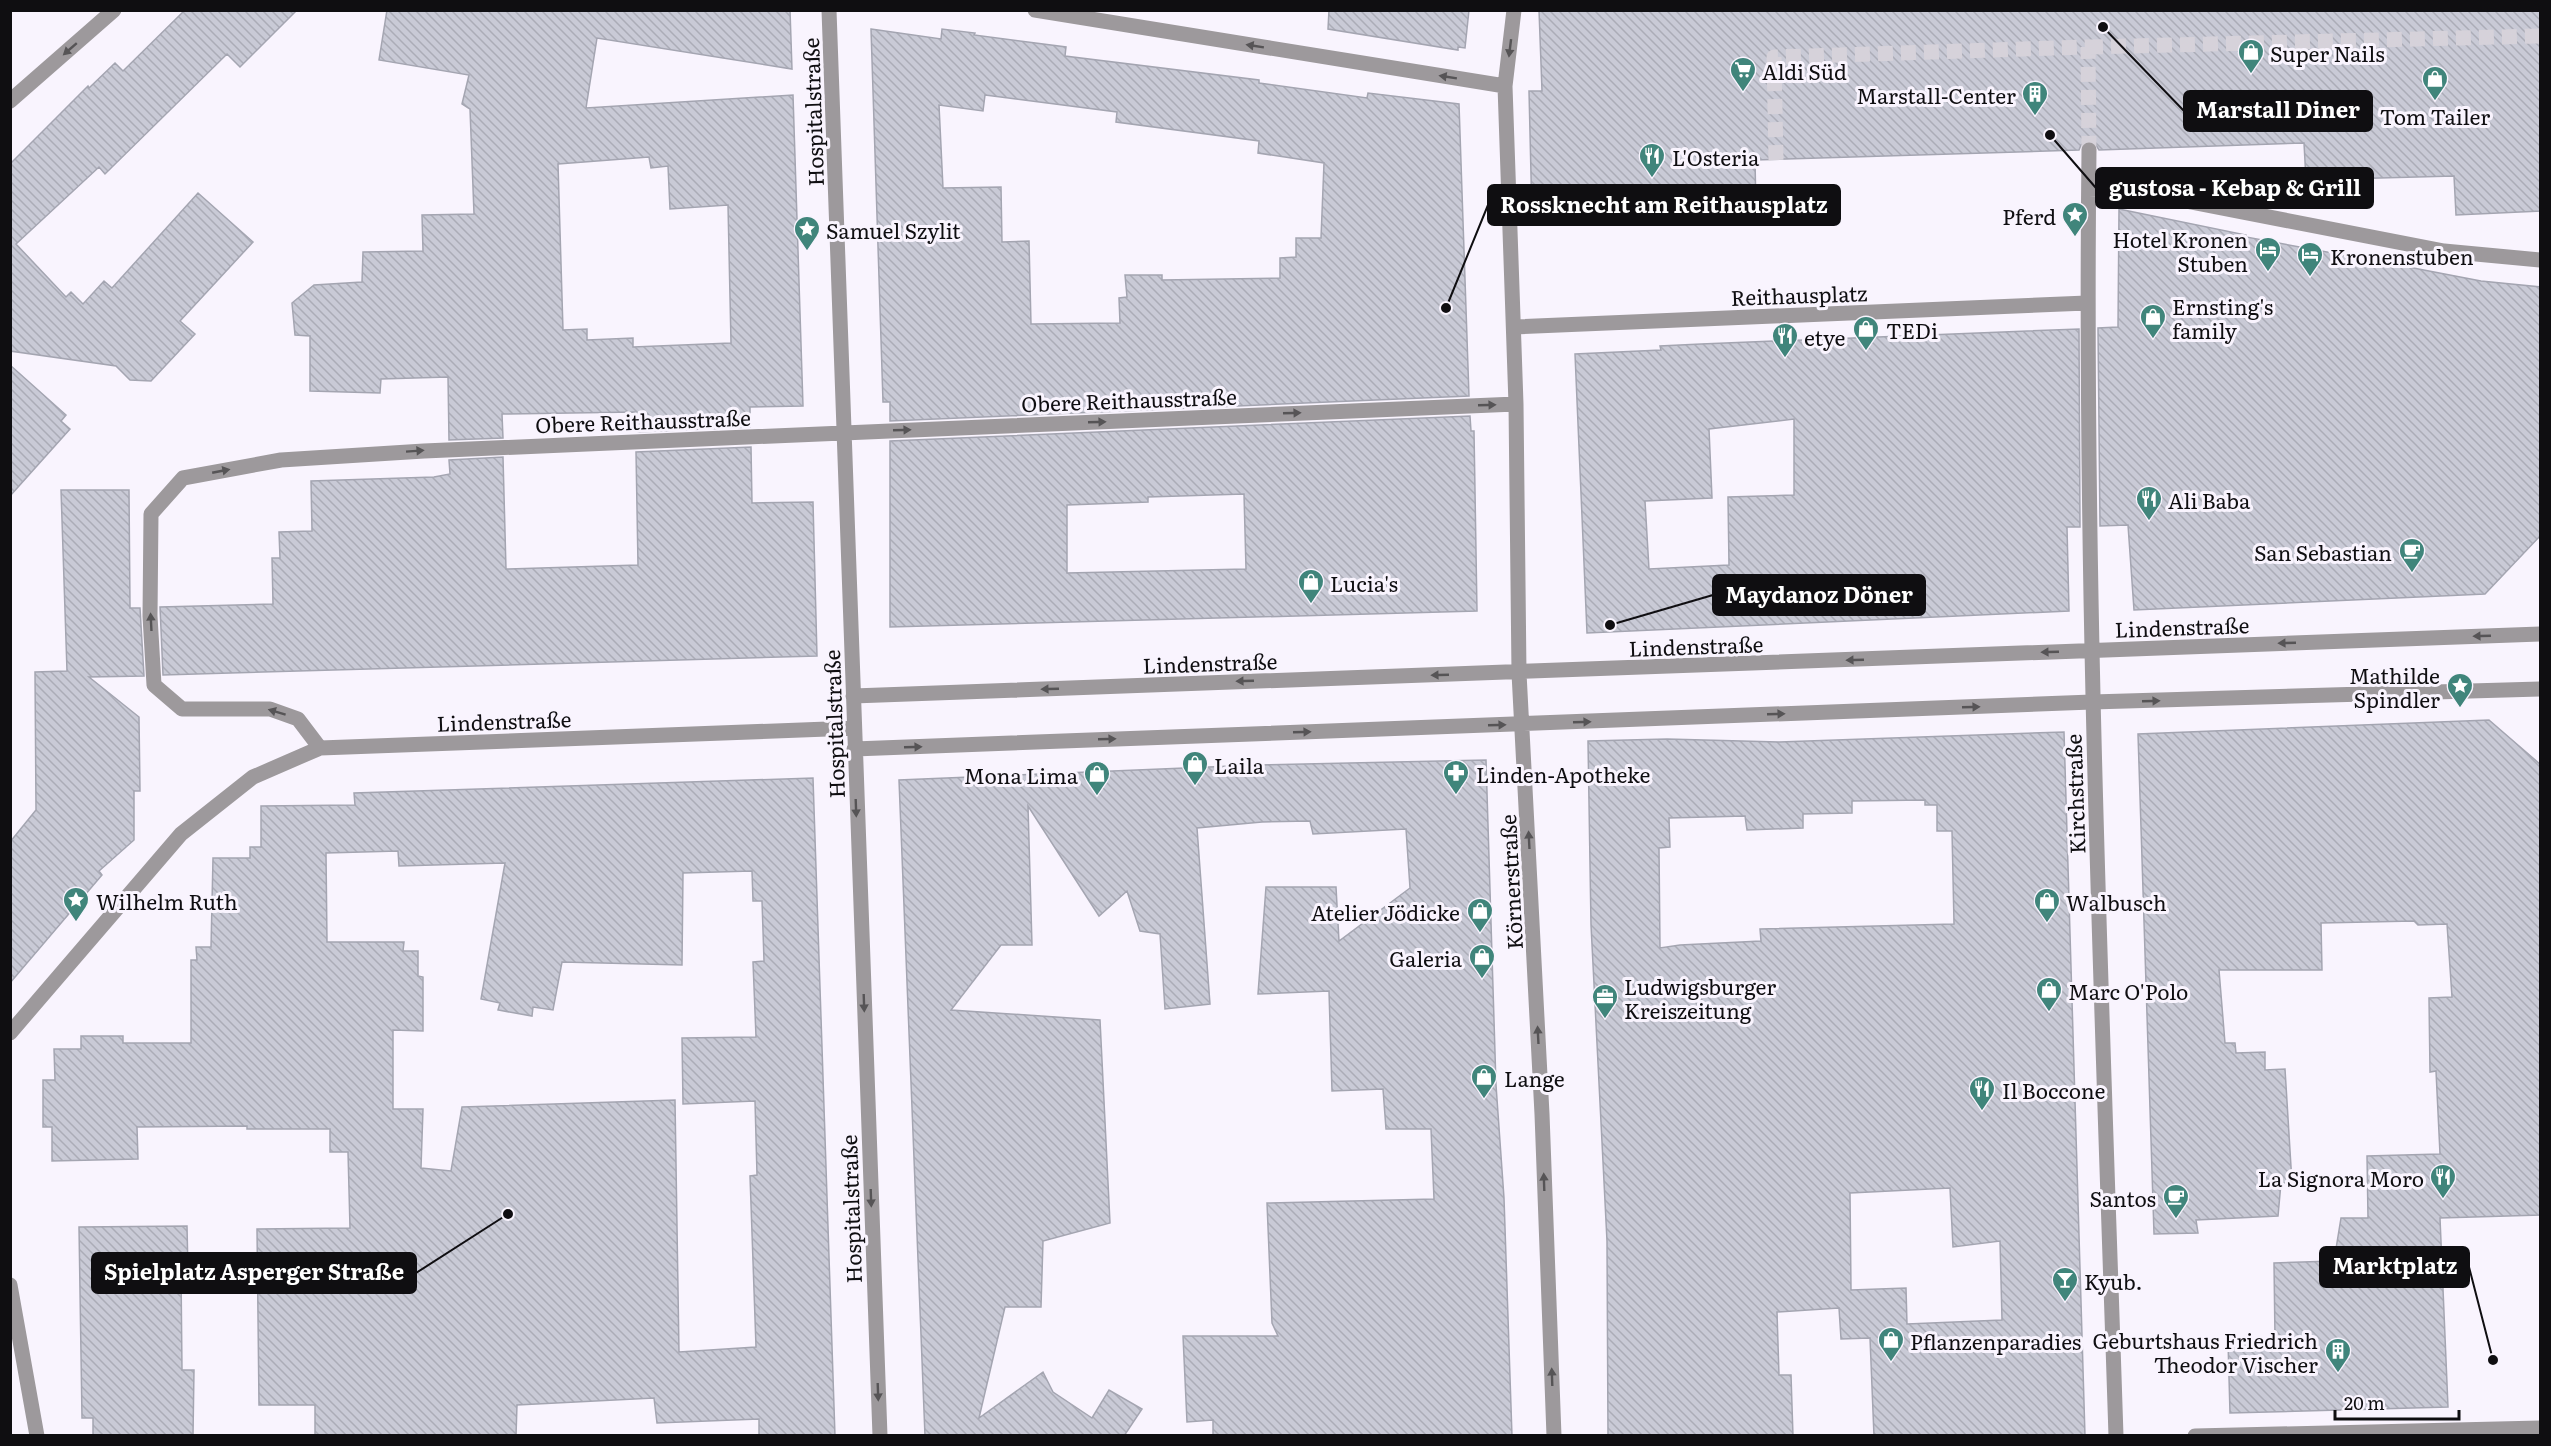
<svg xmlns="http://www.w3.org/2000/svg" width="2551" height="1446" font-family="Literata,serif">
<defs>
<pattern id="building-back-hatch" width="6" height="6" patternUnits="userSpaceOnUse" patternTransform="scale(1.5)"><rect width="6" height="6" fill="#c9cad6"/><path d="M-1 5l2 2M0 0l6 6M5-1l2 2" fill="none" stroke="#abacb7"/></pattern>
</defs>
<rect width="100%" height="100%" fill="#f9f4fe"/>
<!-- building -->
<path fill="url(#building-back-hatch)" stroke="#a4a5b1" stroke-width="1.5" fill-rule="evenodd" d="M 185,10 L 297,10 L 240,67 L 227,54 L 105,174 L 99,167 L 16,244 L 66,297 L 71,292 L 83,304 L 104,281 L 112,288 L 198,193 L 253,242 L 180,321 L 195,334 L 151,381 L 130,380 L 116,366 L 10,351 L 10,164 L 88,86 L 89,88 L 115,63 L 123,71 Z
M 387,10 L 790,10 L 792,69 L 597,38 L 586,108 L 793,95 L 803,406 L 750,407 L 750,427 L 636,432 L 635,412 L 502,414 L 503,438 L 449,440 L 448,377 L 381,379 L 380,393 L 310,391 L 310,336 L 295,335 L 292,303 L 314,285 L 362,282 L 363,252 L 423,251 L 422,215 L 474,214 L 470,109 L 462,104 L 469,75 L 379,60 ZM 649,157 L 651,168 L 668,166 L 670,209 L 728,205 L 731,343 L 633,347 L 633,338 L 587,340 L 587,329 L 563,330 L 558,164 Z
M 1329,10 L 1469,10 L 1465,48 L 1458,47 L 1458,50 L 1328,29 Z
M 1539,10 L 2541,10 L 2541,211 L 2456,215 L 2454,176 L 2306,180 L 2304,143 L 2099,150 L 2094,142 L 2088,140 L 2081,145 L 2079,150 L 1755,160 L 1756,210 L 1532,217 L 1529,91 L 1542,91 Z
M 871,29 L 941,39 L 942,29 L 975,33 L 974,35 L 1066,47 L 1065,56 L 1259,80 L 1259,83 L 1367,98 L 1368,93 L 1459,104 L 1469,396 L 890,421 L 890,402 L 883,402 ZM 985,95 L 1117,112 L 1116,122 L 1259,141 L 1258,153 L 1324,163 L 1321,238 L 1296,238 L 1296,257 L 1280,258 L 1280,278 L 1162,280 L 1162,275 L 1125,275 L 1127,297 L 1119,298 L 1120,323 L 1031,324 L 1029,241 L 1002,242 L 1001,187 L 943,188 L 939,105 L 983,111 Z
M 2119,209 L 2246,235 L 2246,237 L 2403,266 L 2481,281 L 2541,287 L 2541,535 L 2485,594 L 2134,610 L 2128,525 L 2100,526 L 2098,328 L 2118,327 Z
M 2079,329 L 2080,527 L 2067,527 L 2069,611 L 1587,633 L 1575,354 L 1661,350 L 1660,346 L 1701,344 ZM 1794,419 L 1794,495 L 1728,497 L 1729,565 L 1649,569 L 1645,501 L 1712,498 L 1709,429 Z
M 10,365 L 66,415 L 61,421 L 70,429 L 10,496 Z
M 1470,416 L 1471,431 L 1474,431 L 1477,611 L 890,627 L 890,441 ZM 1244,494 L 1246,569 L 1067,573 L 1067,505 L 1148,502 L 1148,497 Z
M 751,447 L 752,503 L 813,502 L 817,656 L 163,675 L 160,607 L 273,604 L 272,558 L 280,558 L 279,532 L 312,531 L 311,481 L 434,477 L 450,474 L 449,460 L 503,457 L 506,569 L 638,565 L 636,452 Z
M 61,490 L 129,490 L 130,608 L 140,608 L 144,676 L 89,677 L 139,717 L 140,791 L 134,791 L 134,840 L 99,871 L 102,875 L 10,983 L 10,842 L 36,810 L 35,672 L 67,671 Z
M 2489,720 L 2541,765 L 2541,1215 L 2440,1218 L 2448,1407 L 2230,1413 L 2228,1341 L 2275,1339 L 2274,1263 L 2334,1261 L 2341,1218 L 2368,1218 L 2367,1156 L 2440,1154 L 2436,1071 L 2430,1072 L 2429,998 L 2452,997 L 2447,924 L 2418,925 L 2414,921 L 2321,923 L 2322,970 L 2219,970 L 2225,1043 L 2235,1043 L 2236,1053 L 2265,1052 L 2265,1070 L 2285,1069 L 2292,1183 L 2281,1183 L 2278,1216 L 2196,1220 L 2198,1233 L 2154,1234 L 2138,734 Z
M 2064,732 L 2085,1436 L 1874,1436 L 1870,1338 L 1841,1339 L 1839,1308 L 1777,1312 L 1779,1375 L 1791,1375 L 1793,1436 L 1608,1436 L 1607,1241 L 1591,925 L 1588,741 L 1667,739 L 1779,742 ZM 1925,800 L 1925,805 L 1937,805 L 1937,831 L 1952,831 L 1954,924 L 1760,929 L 1761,941 L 1680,945 L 1660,948 L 1659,848 L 1670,847 L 1669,818 L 1745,816 L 1747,830 L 1803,828 L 1803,814 L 1852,813 L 1852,801 ZM 1950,1188 L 1953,1247 L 2000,1241 L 2002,1320 L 1907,1324 L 1906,1288 L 1851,1290 L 1850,1193 Z
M 1486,760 L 1496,1085 L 1504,1198 L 1512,1436 L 1213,1436 L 1213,1420 L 1187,1422 L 1183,1336 L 1278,1336 L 1272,1323 L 1267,1203 L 1434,1199 L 1431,1129 L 1386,1129 L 1383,1089 L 1332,1091 L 1329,991 L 1258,994 L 1266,887 L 1336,887 L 1339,941 L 1410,888 L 1406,829 L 1313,834 L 1310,821 L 1262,822 L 1197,828 L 1210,1004 L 1165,1009 L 1160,934 L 1140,931 L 1127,891 L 1099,916 L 1028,806 L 1032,945 L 1001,945 L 951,1010 L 1100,1020 L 1110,1223 L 1043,1241 L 1041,1307 L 1005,1307 L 979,1418 L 1043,1372 L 1053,1392 L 1092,1418 L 1109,1390 L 1142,1409 L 1124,1436 L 925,1436 L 899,780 L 1257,765 Z
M 813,778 L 835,1436 L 759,1436 L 759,1419 L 657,1423 L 654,1398 L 517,1405 L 516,1436 L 315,1436 L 315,1405 L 259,1405 L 257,1229 L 350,1228 L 348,1152 L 330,1152 L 330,1129 L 247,1129 L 247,1126 L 137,1127 L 138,1159 L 52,1161 L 52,1127 L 43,1127 L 43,1080 L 55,1080 L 54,1049 L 81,1049 L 81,1036 L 123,1036 L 123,1043 L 191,1043 L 191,960 L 197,960 L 196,947 L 211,947 L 213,858 L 250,858 L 250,847 L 261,847 L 261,806 L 355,805 L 354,793 ZM 398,851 L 399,866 L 505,863 L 481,999 L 500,1003 L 498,1010 L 532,1016 L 533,1007 L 553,1010 L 562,962 L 682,965 L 683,873 L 752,871 L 753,901 L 762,901 L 764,961 L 753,962 L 756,1037 L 682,1038 L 683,1104 L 755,1101 L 757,1175 L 750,1176 L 756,1347 L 679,1352 L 675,1100 L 462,1107 L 451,1171 L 421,1168 L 423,1109 L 393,1109 L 393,1030 L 423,1031 L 423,977 L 418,976 L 418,951 L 403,951 L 404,942 L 327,942 L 326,853 Z
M 187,1226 L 188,1271 L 181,1271 L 182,1370 L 194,1370 L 193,1436 L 93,1436 L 93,1418 L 82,1418 L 79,1227 Z"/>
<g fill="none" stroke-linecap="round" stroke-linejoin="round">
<!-- minor-tunnel -->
<path stroke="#d6d2da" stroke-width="15" stroke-dasharray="15 8" stroke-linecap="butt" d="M 2088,47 L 2540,36
M 1776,160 L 1774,57 L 2088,47 L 2089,150"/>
<!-- minor -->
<path stroke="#9d999c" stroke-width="15" d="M 829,10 L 880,1436
M 1035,10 L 1505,86
M 1514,10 L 1505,86 L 1516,404 L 1519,673 L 1542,1114 L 1554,1436
M 10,101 L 114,10
M 2089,150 C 2084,579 2102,1007 2116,1436
M 2089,189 L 2119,188 L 2444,251 L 2540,260
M 1514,327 L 2087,303
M 853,696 L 2540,634
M 320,748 L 298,719 L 270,709 L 182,709 L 154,685 L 150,616 L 151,514 L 183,478 L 281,460 L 424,451 L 1516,404
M 854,749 L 2092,702 L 2540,689
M 10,1033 L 181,834 L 253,777 L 320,748 L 854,728
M 10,1285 L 37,1436
M 2195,1436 L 2540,1428"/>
</g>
<!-- one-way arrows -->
<defs><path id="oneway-solid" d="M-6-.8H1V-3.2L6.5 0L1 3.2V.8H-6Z" transform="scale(1.5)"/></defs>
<g fill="#565456">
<use href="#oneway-solid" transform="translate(1255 46) rotate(-171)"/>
<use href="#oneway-solid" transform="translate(1510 48) rotate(97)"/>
<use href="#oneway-solid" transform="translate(70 49) rotate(139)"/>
<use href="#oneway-solid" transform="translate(1448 77) rotate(-171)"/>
<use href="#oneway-solid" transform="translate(1487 405) rotate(-2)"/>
<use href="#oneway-solid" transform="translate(1292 413) rotate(-2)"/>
<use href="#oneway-solid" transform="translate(1097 422) rotate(-2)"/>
<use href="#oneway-solid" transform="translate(902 430) rotate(-2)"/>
<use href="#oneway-solid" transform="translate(415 451) rotate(-4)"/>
<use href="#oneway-solid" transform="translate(221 471) rotate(-11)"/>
<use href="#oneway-solid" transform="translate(151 622) rotate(-93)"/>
<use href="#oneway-solid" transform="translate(2482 636) rotate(178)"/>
<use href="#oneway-solid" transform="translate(2287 643) rotate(178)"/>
<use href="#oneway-solid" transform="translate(2050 652) rotate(178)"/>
<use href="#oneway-solid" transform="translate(1855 660) rotate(178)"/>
<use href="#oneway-solid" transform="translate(1440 675) rotate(178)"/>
<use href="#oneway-solid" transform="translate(1245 681) rotate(178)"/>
<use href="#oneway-solid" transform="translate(1050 689) rotate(178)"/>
<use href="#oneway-solid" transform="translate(2151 701) rotate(-2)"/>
<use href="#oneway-solid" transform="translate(1971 707) rotate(-2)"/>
<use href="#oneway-solid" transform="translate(277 712) rotate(-163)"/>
<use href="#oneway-solid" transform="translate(1776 714) rotate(-2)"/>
<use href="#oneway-solid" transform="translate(1582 722) rotate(-2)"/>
<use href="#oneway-solid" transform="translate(1497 725) rotate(-2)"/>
<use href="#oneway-solid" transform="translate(1302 732) rotate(-2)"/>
<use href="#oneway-solid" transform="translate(1107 739) rotate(-2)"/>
<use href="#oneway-solid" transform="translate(913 747) rotate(-2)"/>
<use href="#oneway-solid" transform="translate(856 808) rotate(88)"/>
<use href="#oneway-solid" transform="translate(1529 840) rotate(-93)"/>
<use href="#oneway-solid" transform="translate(864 1003) rotate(88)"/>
<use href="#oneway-solid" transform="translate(1538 1035) rotate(-93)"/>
<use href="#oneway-solid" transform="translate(1544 1182) rotate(-92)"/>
<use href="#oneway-solid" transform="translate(871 1198) rotate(88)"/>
<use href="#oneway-solid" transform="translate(1552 1377) rotate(-92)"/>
<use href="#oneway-solid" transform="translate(878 1392) rotate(88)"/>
</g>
<!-- icons -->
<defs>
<symbol id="shop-pin" viewBox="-11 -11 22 30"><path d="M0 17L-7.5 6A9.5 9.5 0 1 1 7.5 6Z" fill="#40857b" stroke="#f9f4fe"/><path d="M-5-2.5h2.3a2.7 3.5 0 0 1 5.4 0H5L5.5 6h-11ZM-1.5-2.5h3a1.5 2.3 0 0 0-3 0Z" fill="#fff"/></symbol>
<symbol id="supermarket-pin" viewBox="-11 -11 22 30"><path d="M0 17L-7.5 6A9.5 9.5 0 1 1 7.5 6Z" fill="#40857b" stroke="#f9f4fe"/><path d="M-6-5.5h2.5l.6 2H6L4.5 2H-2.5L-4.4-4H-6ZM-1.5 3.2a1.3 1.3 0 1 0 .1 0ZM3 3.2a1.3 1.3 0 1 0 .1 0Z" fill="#fff"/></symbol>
<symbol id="building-pin" viewBox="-11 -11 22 30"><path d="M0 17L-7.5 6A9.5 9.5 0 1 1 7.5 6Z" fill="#40857b" stroke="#f9f4fe"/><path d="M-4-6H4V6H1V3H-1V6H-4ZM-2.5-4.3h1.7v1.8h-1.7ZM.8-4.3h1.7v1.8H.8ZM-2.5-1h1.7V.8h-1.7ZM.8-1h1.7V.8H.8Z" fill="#fff"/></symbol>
<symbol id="restaurant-pin" viewBox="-11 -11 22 30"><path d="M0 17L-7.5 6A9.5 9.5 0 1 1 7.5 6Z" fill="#40857b" stroke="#f9f4fe"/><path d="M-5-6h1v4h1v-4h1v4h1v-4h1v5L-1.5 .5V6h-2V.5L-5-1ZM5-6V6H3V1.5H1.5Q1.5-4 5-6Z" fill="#fff"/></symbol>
<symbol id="sight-pin" viewBox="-11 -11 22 30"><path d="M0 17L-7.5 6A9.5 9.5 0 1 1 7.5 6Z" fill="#40857b" stroke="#f9f4fe"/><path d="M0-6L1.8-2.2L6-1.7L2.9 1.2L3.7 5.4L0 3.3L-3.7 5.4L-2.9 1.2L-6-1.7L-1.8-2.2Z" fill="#fff"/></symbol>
<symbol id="hotel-pin" viewBox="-11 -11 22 30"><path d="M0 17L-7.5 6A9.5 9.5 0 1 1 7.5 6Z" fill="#40857b" stroke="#f9f4fe"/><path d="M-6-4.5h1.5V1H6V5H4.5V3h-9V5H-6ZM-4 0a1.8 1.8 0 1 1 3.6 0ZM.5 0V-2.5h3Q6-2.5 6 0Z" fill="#fff"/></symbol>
<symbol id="cafe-pin" viewBox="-11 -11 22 30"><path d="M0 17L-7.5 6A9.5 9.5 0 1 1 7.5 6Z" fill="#40857b" stroke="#f9f4fe"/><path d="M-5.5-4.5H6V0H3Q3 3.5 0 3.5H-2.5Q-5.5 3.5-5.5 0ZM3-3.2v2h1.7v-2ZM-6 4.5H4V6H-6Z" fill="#fff"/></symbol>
<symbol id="pharmacy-pin" viewBox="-11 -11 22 30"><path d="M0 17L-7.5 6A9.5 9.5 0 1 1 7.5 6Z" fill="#40857b" stroke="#f9f4fe"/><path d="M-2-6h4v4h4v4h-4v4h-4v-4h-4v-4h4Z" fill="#fff"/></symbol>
<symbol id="office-pin" viewBox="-11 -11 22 30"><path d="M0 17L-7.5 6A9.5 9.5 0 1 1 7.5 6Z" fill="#40857b" stroke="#f9f4fe"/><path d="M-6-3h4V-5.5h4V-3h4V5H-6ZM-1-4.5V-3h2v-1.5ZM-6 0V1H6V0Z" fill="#fff"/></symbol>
<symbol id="bar-pin" viewBox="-11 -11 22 30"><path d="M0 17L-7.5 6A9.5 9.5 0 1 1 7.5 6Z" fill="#40857b" stroke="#f9f4fe"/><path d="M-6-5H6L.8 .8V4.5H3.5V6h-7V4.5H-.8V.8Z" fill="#fff"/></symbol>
</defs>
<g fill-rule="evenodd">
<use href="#shop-pin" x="2236" y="37" width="30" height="40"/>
<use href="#supermarket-pin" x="1728" y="55" width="30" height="40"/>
<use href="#shop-pin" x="2420" y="64" width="30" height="40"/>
<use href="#building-pin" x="2020" y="79" width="30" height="40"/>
<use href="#restaurant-pin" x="1637" y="141" width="30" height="40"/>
<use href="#sight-pin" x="2060" y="200" width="30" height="40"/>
<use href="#sight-pin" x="792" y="214" width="30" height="40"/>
<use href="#hotel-pin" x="2253" y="235" width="30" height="40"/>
<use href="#hotel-pin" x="2295" y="240" width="30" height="40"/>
<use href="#shop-pin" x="2138" y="302" width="30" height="40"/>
<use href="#shop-pin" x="1851" y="314" width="30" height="40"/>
<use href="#restaurant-pin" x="1770" y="321" width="30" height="40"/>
<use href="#restaurant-pin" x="2134" y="484" width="30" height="40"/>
<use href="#cafe-pin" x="2397" y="536" width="30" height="40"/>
<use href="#shop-pin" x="1296" y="567" width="30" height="40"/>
<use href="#sight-pin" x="2445" y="671" width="30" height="40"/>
<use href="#shop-pin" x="1180" y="749" width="30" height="40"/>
<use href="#pharmacy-pin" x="1441" y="758" width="30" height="40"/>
<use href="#shop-pin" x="1082" y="759" width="30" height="40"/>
<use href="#sight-pin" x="61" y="885" width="30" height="40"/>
<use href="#shop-pin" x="2032" y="886" width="30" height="40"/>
<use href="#shop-pin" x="1465" y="896" width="30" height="40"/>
<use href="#shop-pin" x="1467" y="942" width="30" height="40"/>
<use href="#shop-pin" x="2034" y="975" width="30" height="40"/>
<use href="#office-pin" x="1590" y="982" width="30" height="40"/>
<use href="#shop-pin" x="1469" y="1062" width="30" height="40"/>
<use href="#restaurant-pin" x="1967" y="1074" width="30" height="40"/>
<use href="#restaurant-pin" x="2428" y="1162" width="30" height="40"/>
<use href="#cafe-pin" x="2161" y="1182" width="30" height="40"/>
<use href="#bar-pin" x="2050" y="1265" width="30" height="40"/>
<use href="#shop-pin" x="1876" y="1325" width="30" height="40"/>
<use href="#building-pin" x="2323" y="1336" width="30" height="40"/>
</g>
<g text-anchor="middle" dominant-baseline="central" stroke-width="6" stroke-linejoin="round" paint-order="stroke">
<!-- poi labels -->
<g font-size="21" fill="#0f0e11" stroke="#f9f4fe" text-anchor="start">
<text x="2270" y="52">Super Nails</text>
<text x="1762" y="70">Aldi Süd</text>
<text x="2016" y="94" text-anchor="end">Marstall-Center</text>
<text x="2435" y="115" text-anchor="middle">Tom Tailer</text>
<text x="1672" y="156">L'Osteria</text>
<text x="2056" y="215" text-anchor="end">Pferd</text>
<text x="826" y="229">Samuel Szylit</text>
<text x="2248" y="238" text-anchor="end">Hotel Kronen<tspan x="2248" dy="24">Stuben</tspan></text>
<text x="2330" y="255">Kronenstuben</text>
<text x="2172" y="305">Ernsting's<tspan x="2172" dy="24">family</tspan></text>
<text x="1886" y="329">TEDi</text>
<text x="1804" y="336">etye</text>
<text x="2168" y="499">Ali Baba</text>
<text x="2392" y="551" text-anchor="end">San Sebastian</text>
<text x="1330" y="582">Lucia's</text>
<text x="2440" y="674" text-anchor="end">Mathilde<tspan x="2440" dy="24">Spindler</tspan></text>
<text x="1214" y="764">Laila</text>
<text x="1476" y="773">Linden-Apotheke</text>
<text x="1078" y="774" text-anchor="end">Mona Lima</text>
<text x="96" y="900">Wilhelm Ruth</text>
<text x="2066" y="901">Walbusch</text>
<text x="1460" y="911" text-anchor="end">Atelier Jödicke</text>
<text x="1462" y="957" text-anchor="end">Galeria</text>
<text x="1624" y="985">Ludwigsburger<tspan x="1624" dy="24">Kreiszeitung</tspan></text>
<text x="2068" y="990">Marc O'Polo</text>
<text x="1504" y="1077">Lange</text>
<text x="2002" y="1089">Il Boccone</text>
<text x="2424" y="1177" text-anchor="end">La Signora Moro</text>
<text x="2156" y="1197" text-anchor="end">Santos</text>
<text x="2084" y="1280">Kyub.</text>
<text x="2318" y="1339" text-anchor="end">Geburtshaus Friedrich<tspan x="2318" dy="24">Theodor Vischer</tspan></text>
<text x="1910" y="1340">Pflanzenparadies</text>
</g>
<!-- street labels -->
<g font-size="21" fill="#0f0e11" stroke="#f9f4fe">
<text transform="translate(812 112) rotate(-92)">Hospitalstraße</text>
<text transform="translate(1799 294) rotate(-2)">Reithausplatz</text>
<text transform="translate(1129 399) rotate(-2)">Obere Reithausstraße</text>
<text transform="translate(643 420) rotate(-2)">Obere Reithausstraße</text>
<text transform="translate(2182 626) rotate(-2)">Lindenstraße</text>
<text transform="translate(1696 645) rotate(-2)">Lindenstraße</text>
<text transform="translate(1210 662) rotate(-2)">Lindenstraße</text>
<text transform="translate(504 720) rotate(-2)">Lindenstraße</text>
<text transform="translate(833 724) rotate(-92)">Hospitalstraße</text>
<text transform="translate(2074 794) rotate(-92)">Kirchstraße</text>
<text transform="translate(1510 882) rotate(-93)">Körnerstraße</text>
<text transform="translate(850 1209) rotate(-92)">Hospitalstraße</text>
</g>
</g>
<!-- callouts -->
<path fill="none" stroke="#0f0e11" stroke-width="2" d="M2103 27L2184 111M2050 135L2096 188M1446 308L1488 205M1610 625L1713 595M2493 1360L2469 1267M508 1214L416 1273"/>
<g fill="#0f0e11" stroke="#f9f4fe" stroke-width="2">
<circle cx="2103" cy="27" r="6"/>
<circle cx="2050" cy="135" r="6"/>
<circle cx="1446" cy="308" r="6"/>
<circle cx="1610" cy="625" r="6"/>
<circle cx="2493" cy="1360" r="6"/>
<circle cx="508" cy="1214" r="6"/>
</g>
<g fill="#0f0e11" stroke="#0f0e11" stroke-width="2">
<rect x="2184" y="91" width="188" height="40" rx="6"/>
<rect x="2096" y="168" width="277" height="40" rx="6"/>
<rect x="1488" y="185" width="352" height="40" rx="6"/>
<rect x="1713" y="575" width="212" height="40" rx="6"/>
<rect x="2320" y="1247" width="149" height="40" rx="6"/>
<rect x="92" y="1253" width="324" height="40" rx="6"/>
</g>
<g font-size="22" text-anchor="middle" font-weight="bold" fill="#fff">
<text x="2278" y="118">Marstall Diner</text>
<text x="2235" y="196">gustosa - Kebap &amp; Grill</text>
<text x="1664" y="213">Rossknecht am Reithausplatz</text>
<text x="1819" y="603">Maydanoz Döner</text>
<text x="2395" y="1274">Marktplatz</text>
<text x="254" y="1280">Spielplatz Asperger Straße</text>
</g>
<!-- border -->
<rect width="2551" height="1446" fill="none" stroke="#0f0e11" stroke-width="24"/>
<!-- scale -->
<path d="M2335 1410v9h124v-9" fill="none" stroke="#0f0e11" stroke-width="3"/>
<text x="2344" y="1410" font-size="18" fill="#0f0e11" stroke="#f9f4fe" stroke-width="4.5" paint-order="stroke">20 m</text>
</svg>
